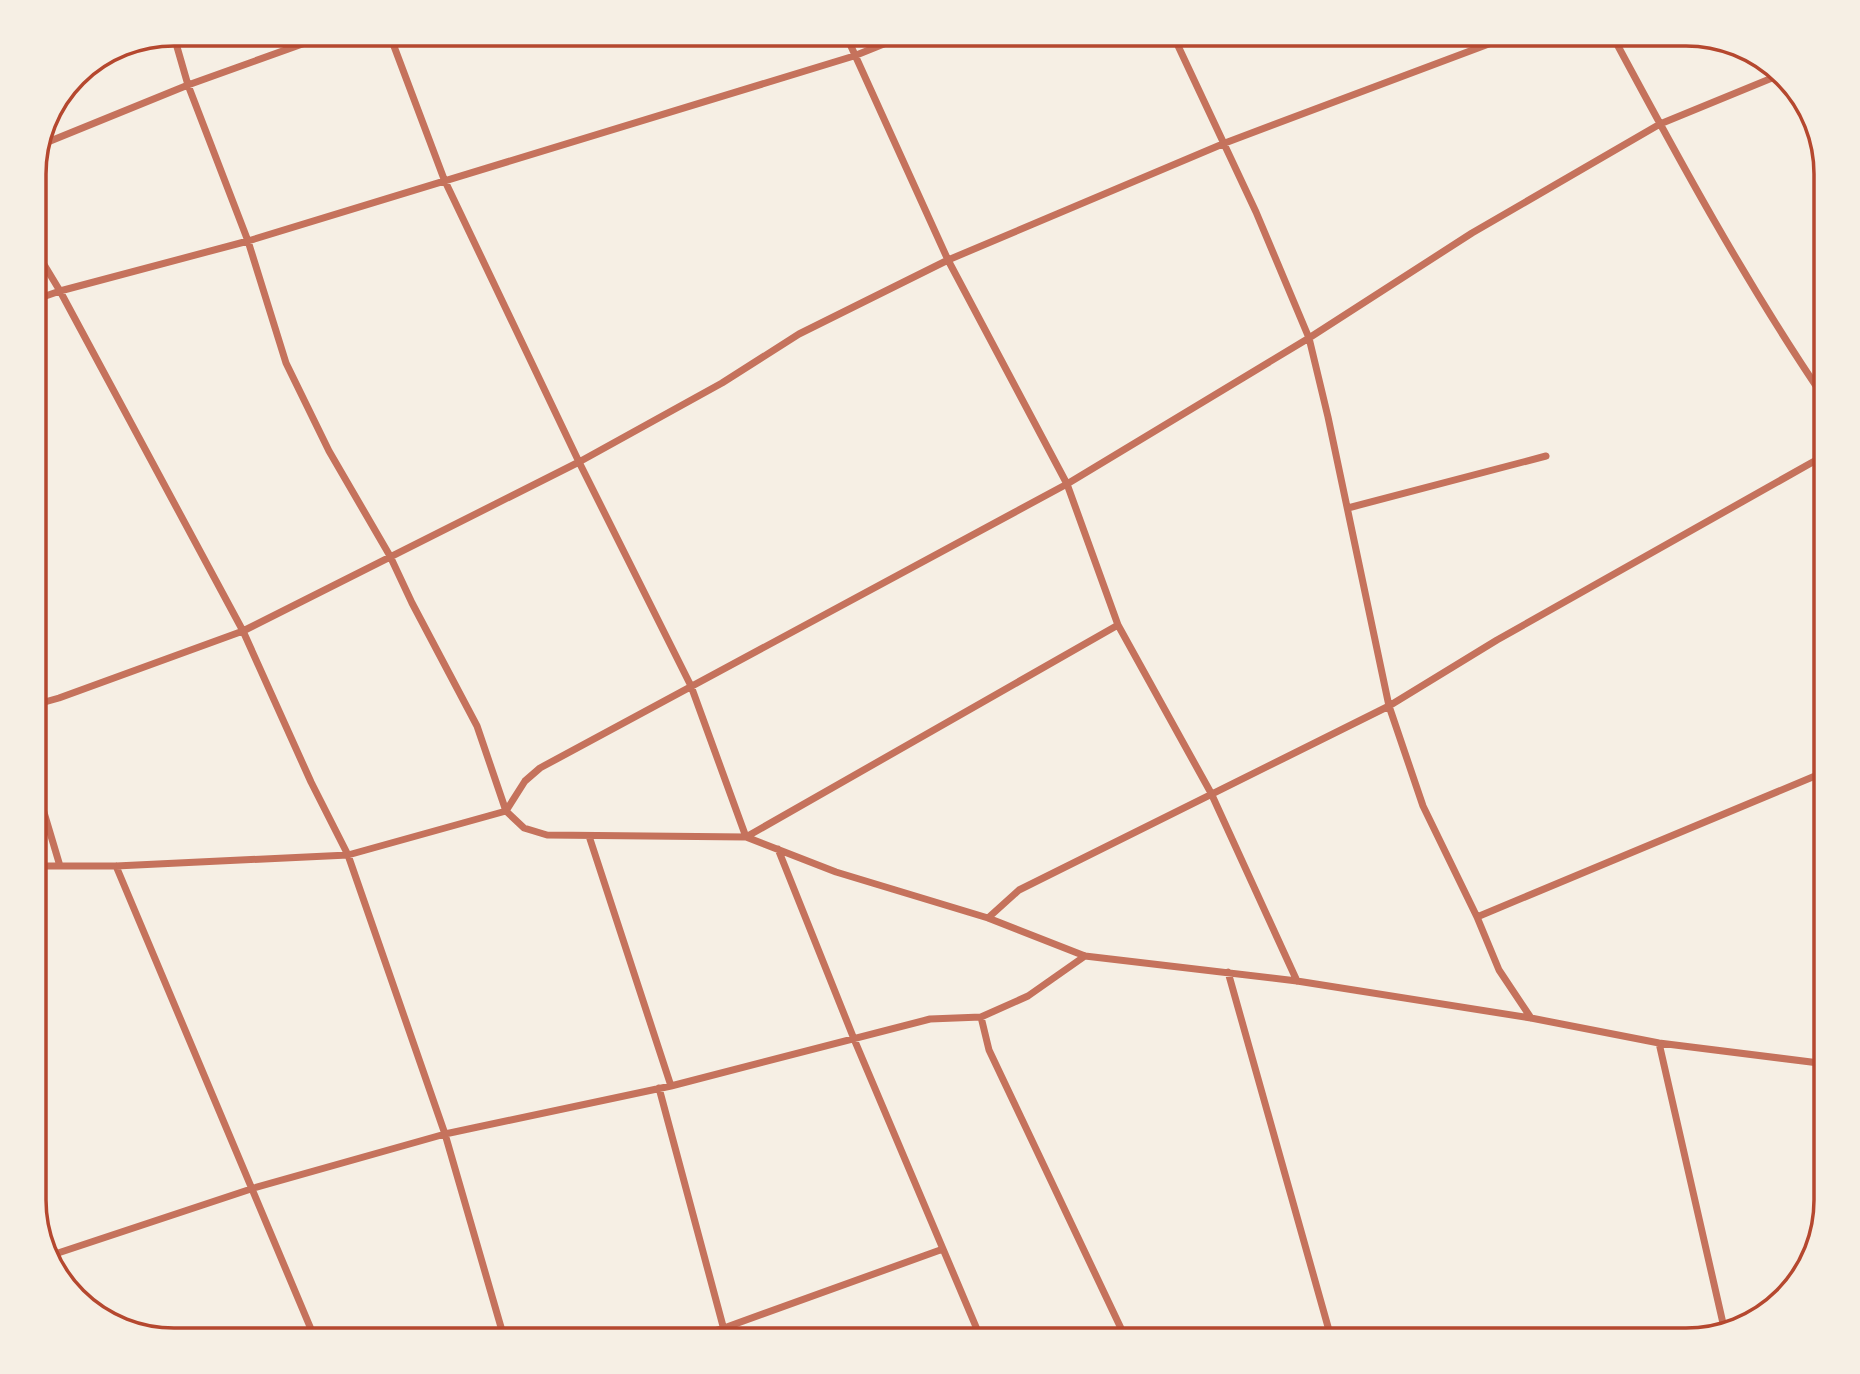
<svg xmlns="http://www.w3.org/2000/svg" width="1860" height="1374" font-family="'DM Sans',sans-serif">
<rect width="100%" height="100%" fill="#f6efe4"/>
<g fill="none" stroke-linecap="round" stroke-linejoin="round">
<!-- minor -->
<path stroke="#c5725c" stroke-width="7" d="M 173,33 L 188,85 L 248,241 L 286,363 L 329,451 L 390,556 L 412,603 L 477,726 L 506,811
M 389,33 L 444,179 L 579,462 L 691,686 L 746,837 L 1118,625
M 845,33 L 948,260 L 1067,484 L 1118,625 L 1211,793 L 1297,981
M 1172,33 L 1256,212 L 1309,338 L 1328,417 L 1389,706 L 1423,806 L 1477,917 L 1499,970 L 1531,1018
M 1611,33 C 1678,158 1747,285 1827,402
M 38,146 L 188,85 L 333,33
M 34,248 L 60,291 L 243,631 L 311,782 L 348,855 L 445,1134 L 505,1341
M 34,300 L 60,291 L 248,241 L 854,56 L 911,33
M 1348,508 L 1546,456
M 34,705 L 59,698 L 243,631 L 579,462 L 722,383 L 799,334 L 948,260 L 1225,143 L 1518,33
M 1820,773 L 1827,797
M 34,779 L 60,866
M 506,811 L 525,781 L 540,768 L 1067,484 L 1309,338 L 1472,233 L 1660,124 L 1782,74
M 589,836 L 671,1086
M 778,849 L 854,1039 L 982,1341
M 34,866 L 116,866 L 348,855 L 506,811 L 524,828 L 547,835 L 746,837 L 836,872 L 988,918 L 1085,956 L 1297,981 L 1531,1018 L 1659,1043 L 1827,1064
M 116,866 L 316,1341
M 1477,917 L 1827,771
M 988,918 L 1019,890 L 1389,706 L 1497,640 L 1827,454
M 1228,972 L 1332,1341
M 981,1017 L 989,1050 L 1127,1341
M 1659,1043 L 1725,1332
M 659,1088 L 727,1341
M 46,1257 L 254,1188 L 445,1134 L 671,1086 L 930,1019 L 981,1017 L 1028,996 L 1085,956
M 681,1341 L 724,1328 L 943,1249"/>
</g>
<!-- crop -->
<path d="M0 0H1860V1374H0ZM174 46H1686A128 128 0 0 1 1814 174V1200A128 128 0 0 1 1686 1328H174A128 128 0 0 1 46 1200V174A128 128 0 0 1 174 46Z" fill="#f6efe4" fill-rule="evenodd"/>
<path fill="none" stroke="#b5482f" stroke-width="3.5" d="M174 46H1686A128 128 0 0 1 1814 174V1200A128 128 0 0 1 1686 1328H174A128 128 0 0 1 46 1200V174A128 128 0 0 1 174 46Z"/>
</svg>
